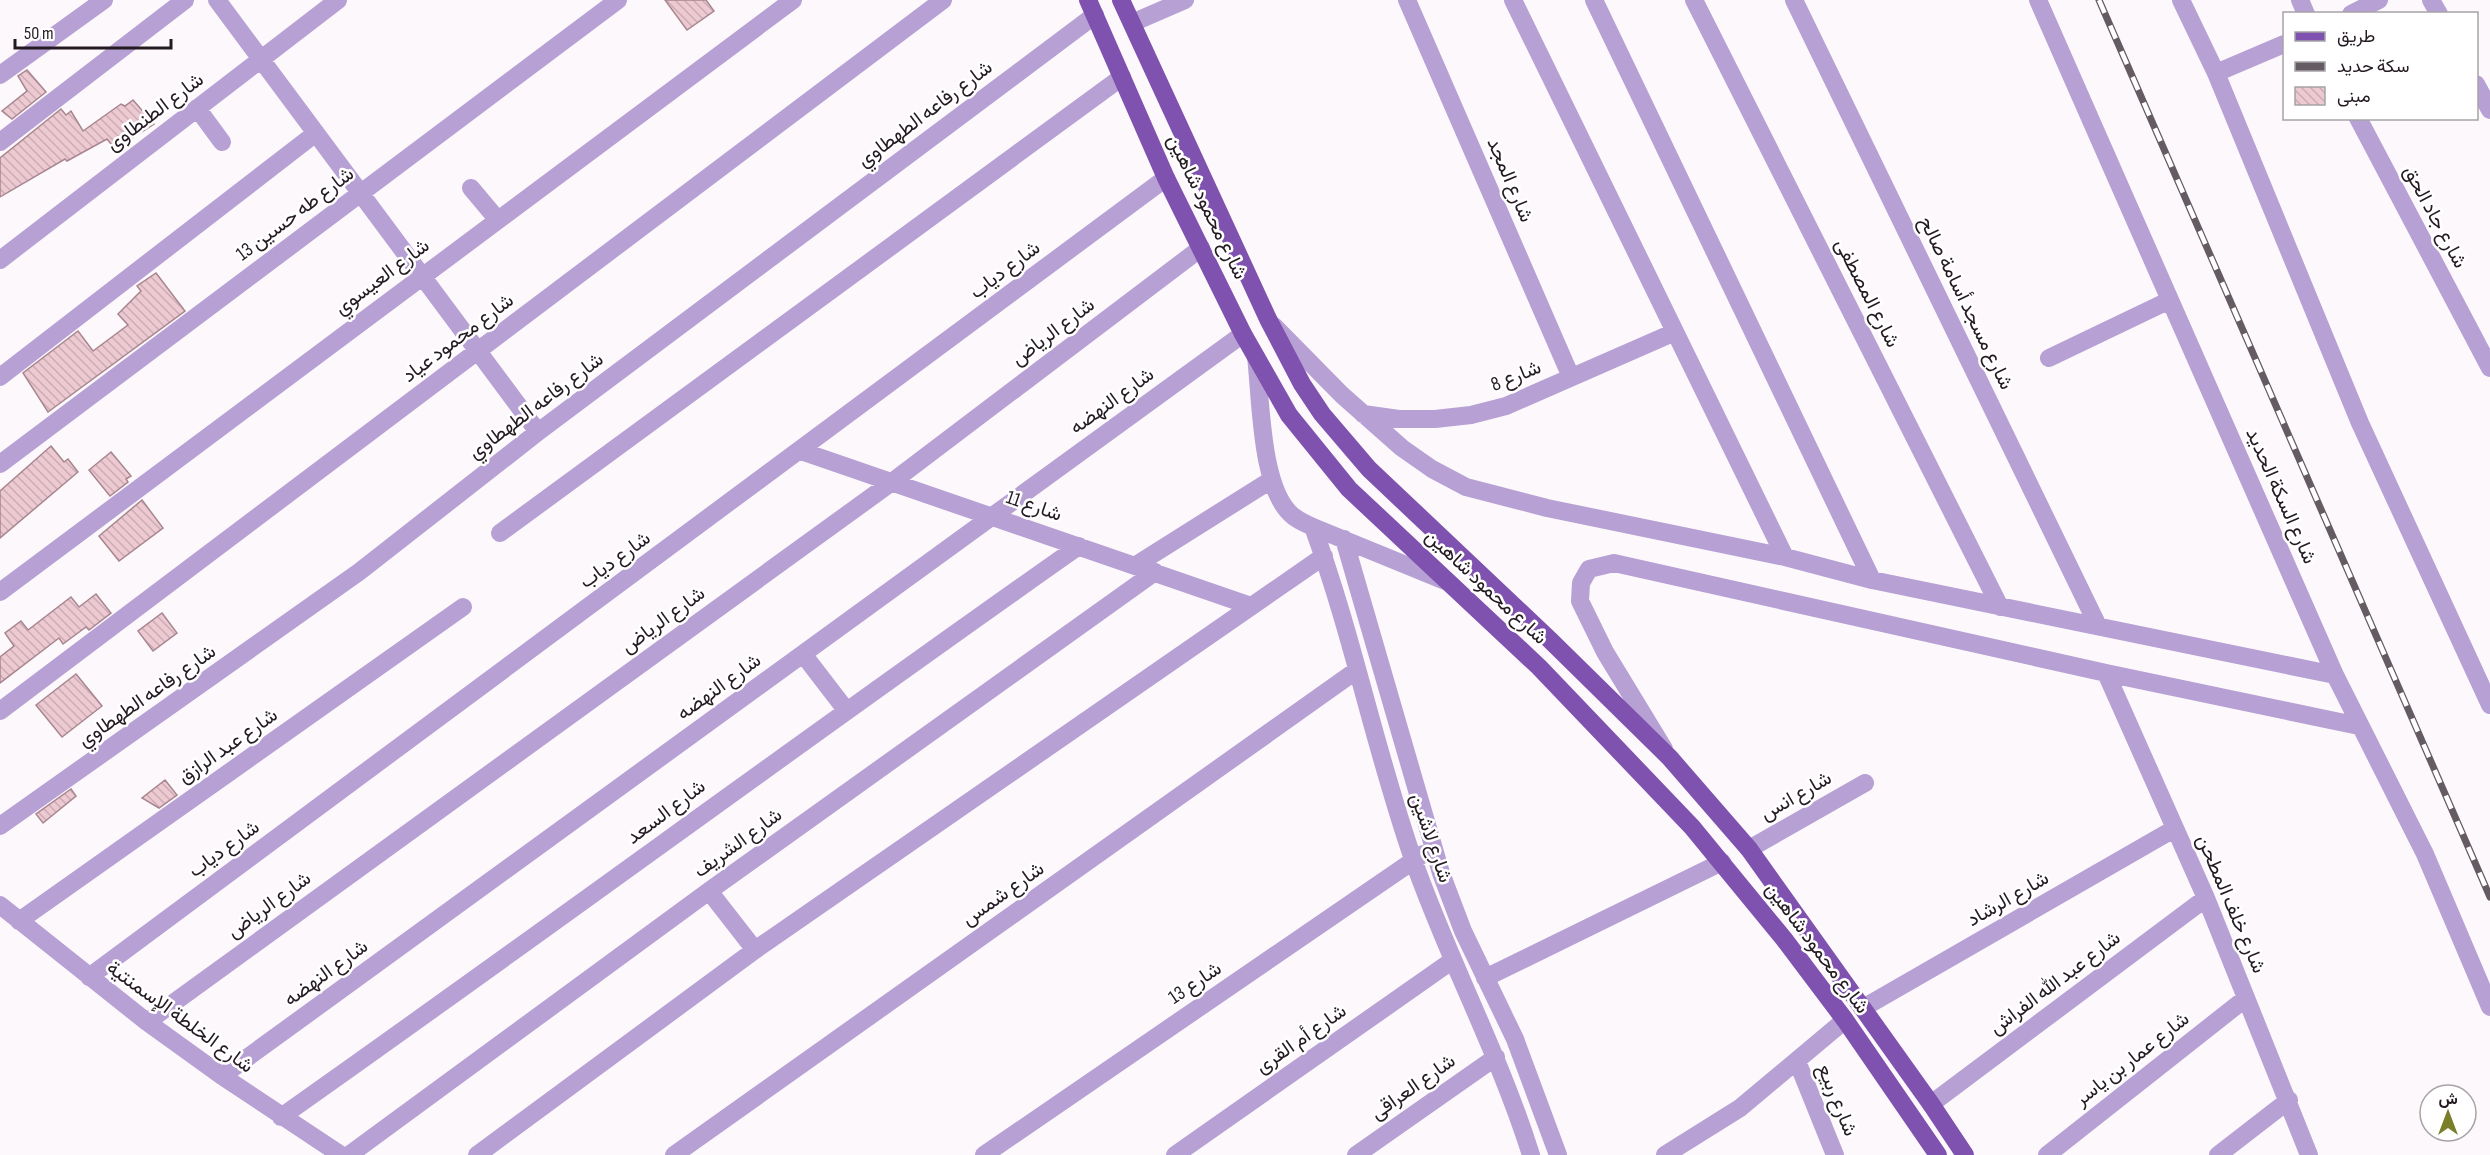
<svg xmlns="http://www.w3.org/2000/svg" width="2490" height="1155" font-family="'Sofia Sans Condensed',Vazirmatn,sans-serif">
<defs>
<pattern id="building-back-hatch" width="6" height="6" patternUnits="userSpaceOnUse" patternTransform="scale(1.5)"><rect width="6" height="6" fill="#edc9d2"/><path d="M-1 5l2 2M0 0l6 6M5-1l2 2" fill="none" stroke="#cbacb4"/></pattern>
</defs>
<rect width="100%" height="100%" fill="#fdf8fc"/>
<!-- building -->
<path fill="url(#building-back-hatch)" stroke="#a7868f" stroke-width="1.5" d="M 665,0 L 706,0 L 714,11 L 687,30 Z
M 27,70 L 46,92 L 12,119 L 2,111 L 27,91 L 18,76 Z
M 133,100 L 154,124 L 115,149 L 107,139 L 67,161 L 65,159 L 0,197 L 0,158 L 61,109 L 66,115 L 71,111 L 83,131 L 121,104 L 125,106 Z
M 156,273 L 185,311 L 48,412 L 23,373 L 78,331 L 93,351 L 128,325 L 118,314 L 141,291 L 137,286 Z
M 51,446 L 64,462 L 68,459 L 78,472 L 0,538 L 0,491 Z
M 111,452 L 131,476 L 126,479 L 128,482 L 110,496 L 89,470 Z
M 142,500 L 163,528 L 119,561 L 99,536 Z
M 96,594 L 111,613 L 89,630 L 86,627 L 63,644 L 59,638 L 0,683 L 0,657 L 14,646 L 5,633 L 21,621 L 28,630 L 71,597 L 79,607 Z
M 162,613 L 177,633 L 153,651 L 138,631 Z
M 76,674 L 102,706 L 62,737 L 36,705 Z
M 165,780 L 177,795 L 159,808 L 142,798 Z
M 71,789 L 76,796 L 43,823 L 36,814 Z"/>
<g fill="none" stroke-linecap="round" stroke-linejoin="round">
<!-- minor -->
<path stroke="#b6a0d4" stroke-width="18" d="M 217,0 L 538,432
M 1407,0 L 1571,377
M 1513,0 L 1785,557
M 1594,0 L 1872,580
M 1694,0 L 2000,607
M 1794,0 L 2098,626
M 2038,0 L 2335,675 L 2425,854 L 2490,1007
M 2181,0 L 2216,73 L 2360,423 L 2490,705
M 2300,0 L 2306,14
M 2431,0 L 2439,14
M 2351,14 L 2379,0
M 1132,23 L 1185,0
M 2216,73 L 2284,44
M 0,75 L 104,0
M 2476,84 L 2490,110
M 197,108 L 222,142
M 2358,118 L 2490,368
M 0,142 L 185,0
M 471,188 L 497,219
M 0,260 L 338,0
M 1274,326 L 1342,395 L 1402,448 L 1432,469 L 1466,487 L 1547,508 L 1785,557 L 1872,580 L 2335,675
M 1256,357 C 1261,397 1260,490 1293,516 C 1299,521 1307,524 1313,527 L 1445,581
M 2049,358 L 2170,300
M 0,377 L 316,133
M 1363,414 L 1399,419 L 1435,419 L 1471,415 L 1506,406 L 1675,332
M 801,451 L 1251,606
M 0,464 L 618,0
M 1313,527 C 1353,636 1375,750 1413,859 C 1448,959 1499,1053 1531,1155
M 500,533 L 1122,77
M 1344,539 L 1441,873 L 1463,931 L 1515,1039 L 1558,1155
M 1136,565 L 1271,480
M 0,592 L 793,0
M 803,654 L 846,710
M 2106,673 L 2206,898 L 2309,1155
M 0,711 L 943,0
M 1664,749 L 1605,652 L 1580,601 L 1581,583 L 1589,569 L 1614,563 L 2106,673 L 2359,726
M 0,826 L 359,572 L 538,432 L 1095,15
M 1749,849 L 1865,783
M 709,891 L 755,950
M 0,905 L 147,1022 L 222,1076 L 341,1155
M 19,921 L 463,607
M 89,977 L 1166,178
M 1485,978 L 1722,862
M 1863,1008 L 2174,829
M 147,1022 L 892,482 L 1201,248
M 1797,1061 L 1835,1155
M 222,1076 L 1243,334
M 1931,1104 L 2206,898
M 281,1117 C 549,928 811,734 1079,546
M 349,1155 L 709,891 L 1155,572
M 477,1155 L 755,950 L 1324,556
M 674,1155 L 1357,670
M 984,1155 L 1423,854
M 1175,1155 L 1453,960
M 1356,1155 L 1496,1057
M 1665,1155 L 1740,1108 L 1845,1020
M 2047,1155 L 2246,998
M 2218,1155 L 2289,1100"/>
<!-- major -->
<path stroke="#7e52ae" stroke-width="18" d="M 1088,0 L 1166,178 L 1243,334 L 1289,415 L 1349,489 L 1539,667 L 1692,827 L 1784,939 L 1845,1020 L 1938,1155
M 1121,0 L 1268,319 L 1302,384 L 1322,414 L 1369,469 L 1550,640 L 1670,758 L 1749,849 L 1931,1104 L 1965,1155"/>
<defs>
<path id="rail" d="M 2099,0 L 2490,897"/>
</defs>
<!-- rail casing -->
<use href="#rail" stroke="#655c63" stroke-width="7"/>
<!-- rail -->
<use href="#rail" stroke="#fff" stroke-width="4.5" stroke-dasharray="14" stroke-linecap="butt"/>
</g>
<g text-anchor="middle" dominant-baseline="central" stroke-width="5" stroke-linejoin="round" paint-order="stroke">
<!-- street labels -->
<g font-size="20" fill="#241a22" stroke="#fff">
<text transform="translate(155 112) rotate(-37)">شارع الطنطاوى</text>
<text transform="translate(925 114) rotate(-37)">شارع رفاعه الطهطاوي</text>
<text transform="translate(1510 180) rotate(67)">شارع المجد</text>
<text transform="translate(1207 207) rotate(64)">شارع محمود شاهين</text>
<text transform="translate(295 214) rotate(-37)">شارع طه حسين 13</text>
<text transform="translate(2435 217) rotate(62)">شارع جاد الحق</text>
<text transform="translate(1005 270) rotate(-37)">شارع دياب</text>
<text transform="translate(382 277) rotate(-37)">شارع العيسوي</text>
<text transform="translate(1867 293) rotate(63)">شارع المصطفى</text>
<text transform="translate(1966 303) rotate(64)">شارع مسجد أسامة صالح</text>
<text transform="translate(1053 332) rotate(-37)">شارع الرياض</text>
<text transform="translate(458 338) rotate(-37)">شارع محمود عياد</text>
<text transform="translate(1516 376) rotate(-22)">شارع 8</text>
<text transform="translate(1112 401) rotate(-36)">شارع النهضه</text>
<text transform="translate(536 406) rotate(-37)">شارع رفاعه الطهطاوي</text>
<text transform="translate(2281 496) rotate(66)">شارع السكة الحديد</text>
<text transform="translate(1034 506) rotate(19)">شارع 11</text>
<text transform="translate(615 560) rotate(-36)">شارع دياب</text>
<text transform="translate(1486 587) rotate(43)">شارع محمود شاهين</text>
<text transform="translate(663 620) rotate(-36)">شارع الرياض</text>
<text transform="translate(719 687) rotate(-36)">شارع النهضه</text>
<text transform="translate(147 696) rotate(-35)">شارع رفاعه الطهطاوي</text>
<text transform="translate(228 746) rotate(-35)">شارع عبد الرازق</text>
<text transform="translate(1796 796) rotate(-30)">شارع انس</text>
<text transform="translate(666 812) rotate(-37)">شارع السعد</text>
<text transform="translate(1431 838) rotate(71)">شارع لاشين</text>
<text transform="translate(738 843) rotate(-36)">شارع الشريف</text>
<text transform="translate(224 849) rotate(-36)">شارع دياب</text>
<text transform="translate(1003 894) rotate(-35)">شارع شمس</text>
<text transform="translate(2008 899) rotate(-30)">شارع الرشاد</text>
<text transform="translate(2231 904) rotate(67)">شارع خلف المطحن</text>
<text transform="translate(269 905) rotate(-36)">شارع الرياض</text>
<text transform="translate(1817 948) rotate(53)">شارع محمود شاهين</text>
<text transform="translate(326 973) rotate(-36)">شارع النهضه</text>
<text transform="translate(1195 983) rotate(-34)">شارع 13</text>
<text transform="translate(2055 983) rotate(-37)">شارع عبد الله الفراش</text>
<text transform="translate(180 1017) rotate(36)">شارع الخلطة الإسمنتية</text>
<text transform="translate(1301 1039) rotate(-35)">شارع أم القرى</text>
<text transform="translate(2132 1059) rotate(-38)">شارع عمار بن ياسر</text>
<text transform="translate(1413 1087) rotate(-35)">شارع العراقى</text>
<text transform="translate(1837 1100) rotate(68)">شارع ربيع</text>
</g>
</g>
<!-- legend -->
<rect x="2283" y="12" width="195" height="108" fill="#ffffff" stroke="#a7a3a7" stroke-width="1.5"/>
<rect x="2295" y="32" width="30" height="9" fill="#7e52ae" stroke="#a7a3a7" stroke-width="1.5"/>
<text x="2337" y="42" font-size="18" fill="#241a22">طريق</text>
<rect x="2295" y="62" width="30" height="9" fill="#655c63" stroke="#a7a3a7" stroke-width="1.5"/>
<text x="2337" y="72" font-size="18" fill="#241a22">سكة حديد</text>
<rect x="2295" y="87" width="30" height="18" fill="url(#building-back-hatch)" stroke="#a7a3a7" stroke-width="1.5"/>
<text x="2337" y="102" font-size="18" fill="#241a22">مبنى</text>
<!-- north arrow -->
<g transform="translate(2448 1113)"><circle r="28" fill="#ffffff" stroke="#a7a3a7" stroke-width="1.5"/>
<path d="M0-4.5L10 22L0 15L-10 22Z" fill="#797f29"/>
<text y="-9" font-size="16" font-weight="bold" text-anchor="middle" fill="#241a22">ش</text>
</g>
<!-- scale -->
<path d="M15 39v9h156v-9" fill="none" stroke="#241a22" stroke-width="3"/>
<text x="24" y="39" font-size="18" fill="#241a22" stroke="#ffffff" stroke-width="4.5" paint-order="stroke">50 m</text>
</svg>
